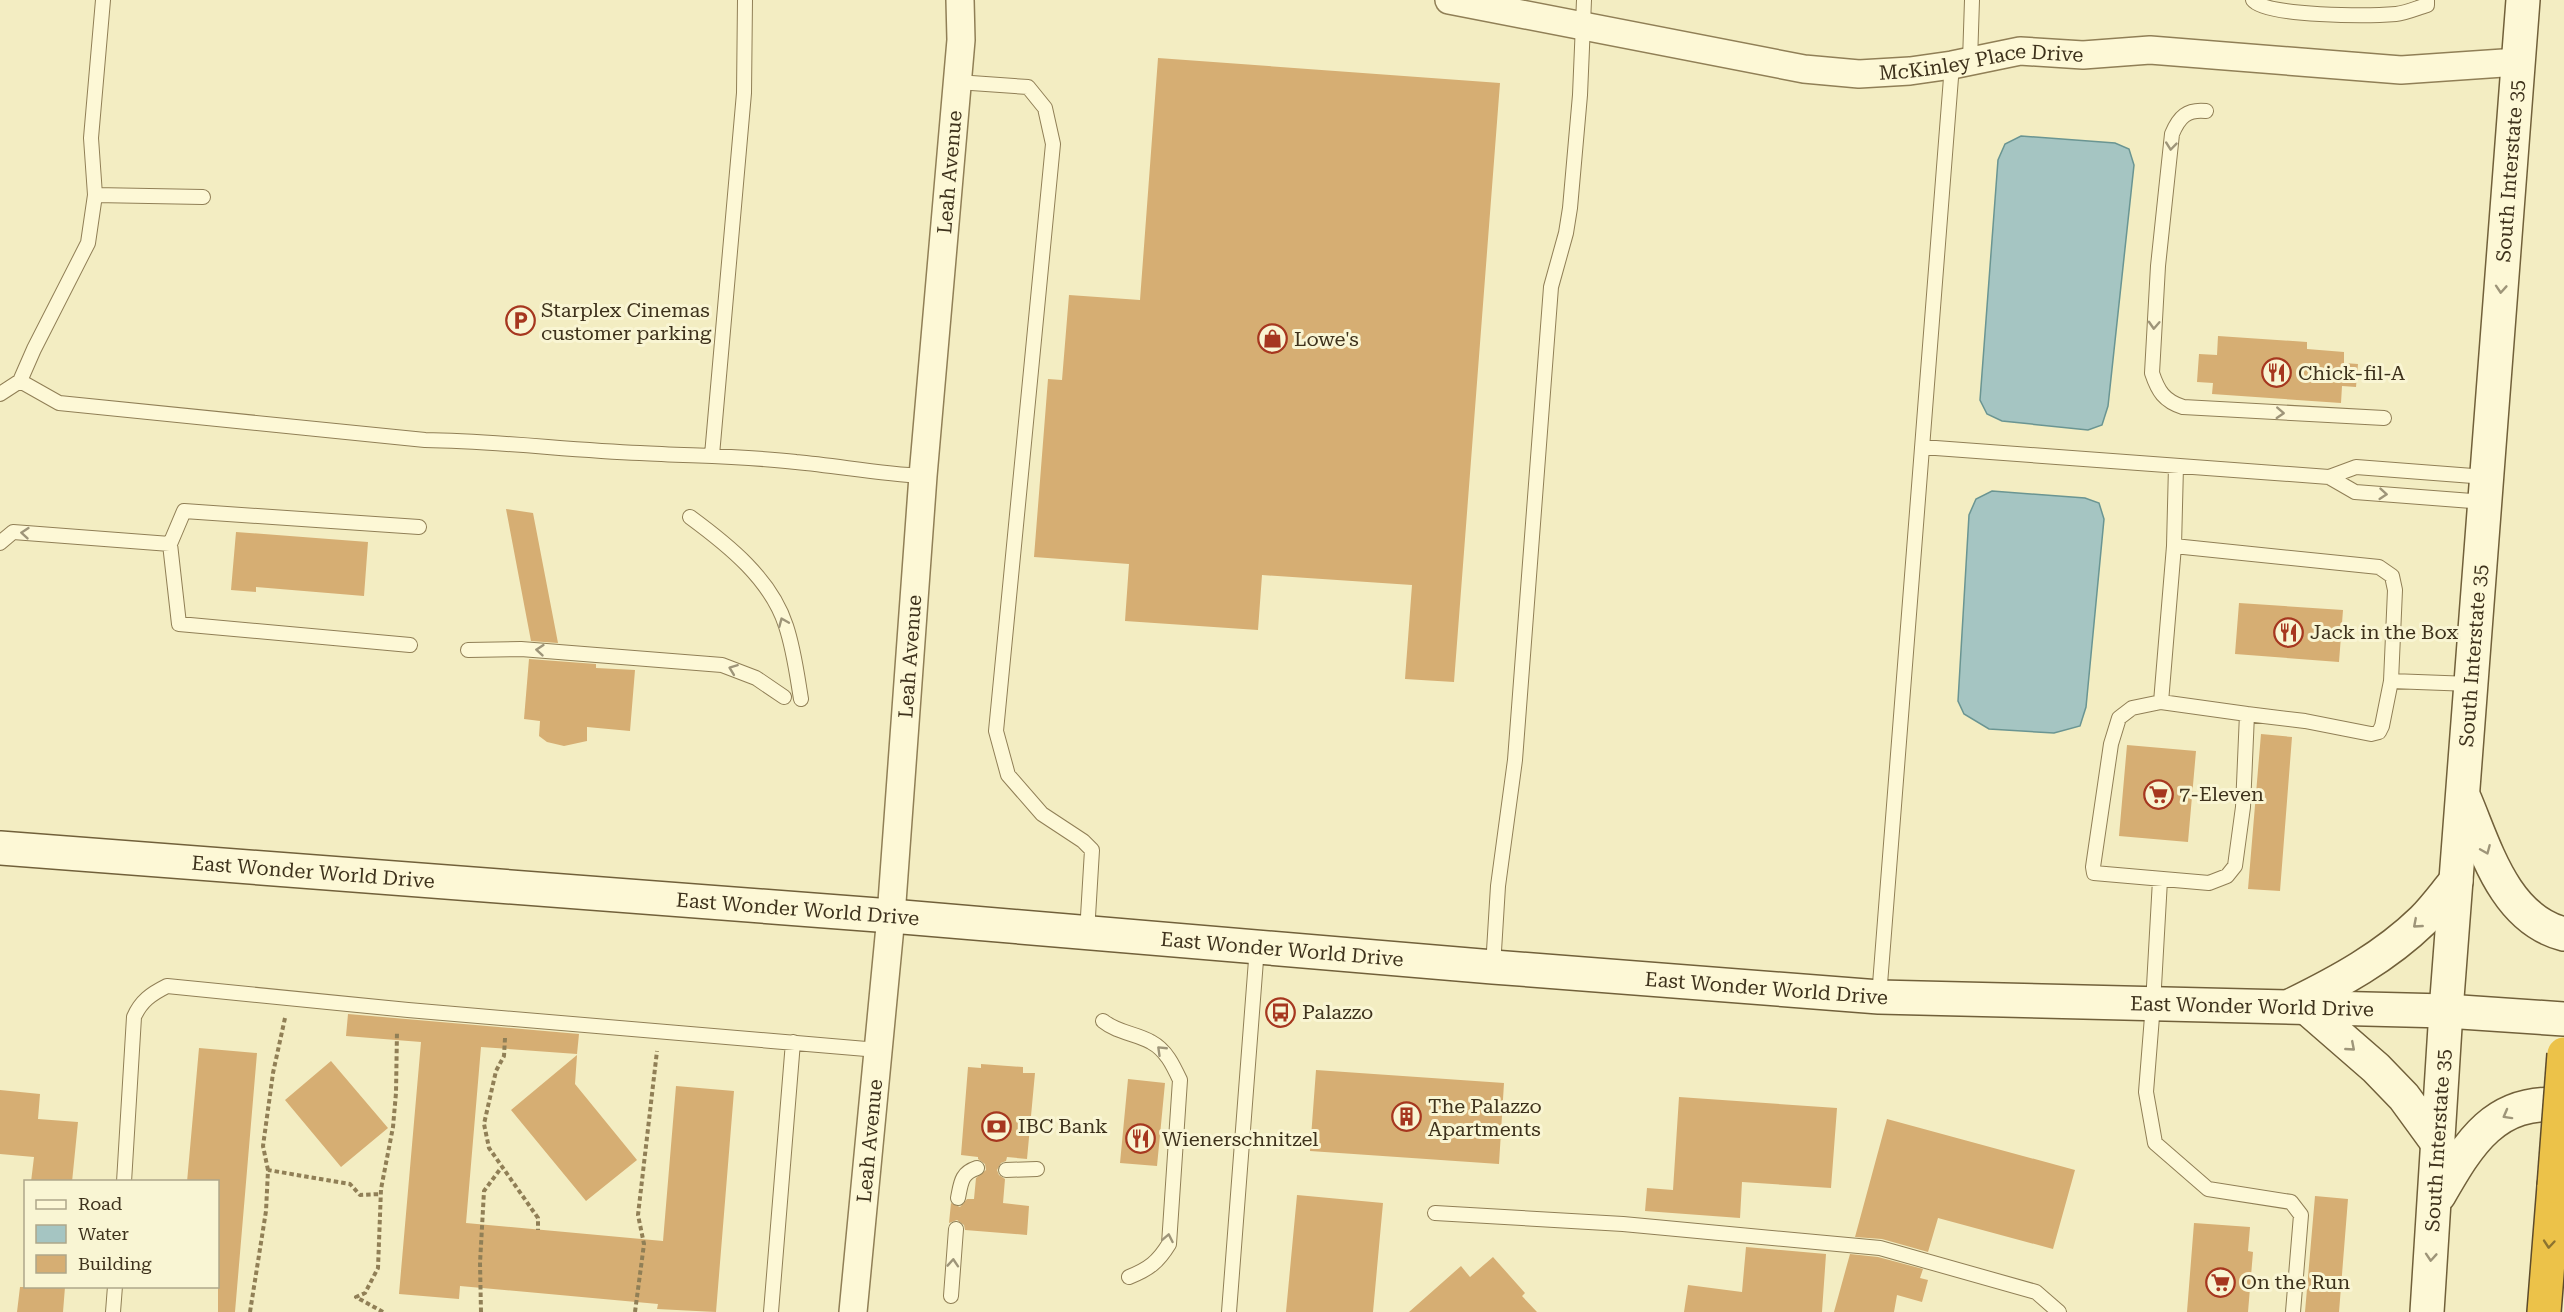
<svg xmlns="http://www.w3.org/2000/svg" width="2564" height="1312" font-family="'Roboto Serif',serif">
<rect width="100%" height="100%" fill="#f3edc2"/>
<!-- water -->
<path fill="#a5c5c2" stroke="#6a9592" stroke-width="1.5" d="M 2021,136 L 2115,143 L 2129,149 L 2134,165 L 2108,406 L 2102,425 L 2088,430 L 2002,421 L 1987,414 L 1980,400 L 1998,160 L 2005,144 Z
M 1992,491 L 2085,498 L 2099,503 L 2104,519 L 2086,707 L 2080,726 L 2054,733 L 1989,729 L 1964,714 L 1958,701 L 1969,515 L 1976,499 Z"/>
<!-- building -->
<path fill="#d6ae73" d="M 1158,58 L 1500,83 L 1454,682 L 1405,679 L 1412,585 L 1262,575 L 1258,630 L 1125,621 L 1129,564 L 1034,557 L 1048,379 L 1062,380 L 1069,295 L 1140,300 Z
M 2218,336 L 2307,342 L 2307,349 L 2344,352 L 2344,363 L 2358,364 L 2356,387 L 2342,386 L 2341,403 L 2212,394 L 2213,383 L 2197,382 L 2199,354 L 2217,355 Z
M 506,509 L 533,513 L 558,643 L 531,641 Z
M 236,532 L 368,542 L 364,596 L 256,587 L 256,592 L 231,590 Z
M 2239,603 L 2343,610 L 2339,662 L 2235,654 Z
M 529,659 L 596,664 L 596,668 L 635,670 L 630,731 L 587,727 L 587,741 L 564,746 L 547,742 L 539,736 L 540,721 L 524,719 Z
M 2261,734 L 2292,737 L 2280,891 L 2248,889 Z
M 2127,745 L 2196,751 L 2188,842 L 2119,836 Z
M 348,1014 L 579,1034 L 577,1054 L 481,1047 L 466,1223 L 663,1241 L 676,1086 L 734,1091 L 716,1312 L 657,1309 L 658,1304 L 460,1286 L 459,1299 L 399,1294 L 421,1042 L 346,1036 Z
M 199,1048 L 257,1053 L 235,1312 L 218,1312 L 218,1182 L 187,1182 Z
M 577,1055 L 575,1084 L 637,1160 L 586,1201 L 511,1110 Z
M 331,1061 L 388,1128 L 341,1167 L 285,1100 Z
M 981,1064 L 1023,1067 L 1023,1073 L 1035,1073 L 1027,1159 L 1007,1157 L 1006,1161 L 1001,1163 L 997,1170 L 999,1175 L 1005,1179 L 1003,1203 L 1029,1206 L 1027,1235 L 965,1230 L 964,1225 L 957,1220 L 949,1223 L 951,1203 L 960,1207 L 967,1199 L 974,1199 L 976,1178 L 986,1170 L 985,1164 L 978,1159 L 978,1157 L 961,1155 L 968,1067 L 981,1068 Z
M 1316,1070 L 1504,1083 L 1499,1164 L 1310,1151 Z
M 1128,1079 L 1165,1083 L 1157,1166 L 1120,1163 Z
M 0,1090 L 40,1094 L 38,1119 L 78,1122 L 72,1182 L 31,1182 L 34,1157 L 0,1154 Z
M 1679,1097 L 1837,1108 L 1831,1188 L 1742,1182 L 1740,1218 L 1645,1211 L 1647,1188 L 1673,1190 Z
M 1887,1119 L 2075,1170 L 2053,1249 L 1938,1218 L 1928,1252 L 1882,1239 L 1855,1237 Z
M 1297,1195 L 1383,1203 L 1373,1312 L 1286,1312 Z
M 2315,1196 L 2348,1199 L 2339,1312 L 2305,1312 Z
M 2194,1223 L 2250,1227 L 2248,1251 L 2253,1252 L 2248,1312 L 2187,1312 Z
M 1746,1247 L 1826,1254 L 1822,1312 L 1684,1312 L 1688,1285 L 1742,1292 Z
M 1850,1254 L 1878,1257 L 1923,1269 L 1920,1278 L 1928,1280 L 1922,1302 L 1897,1295 L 1894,1312 L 1834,1312 Z
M 1493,1257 L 1525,1293 L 1522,1296 L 1537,1312 L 1409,1312 L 1461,1266 L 1470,1277 Z
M 20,1287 L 65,1287 L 63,1312 L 17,1312 Z"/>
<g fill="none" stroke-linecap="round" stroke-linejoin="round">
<defs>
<path id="service" d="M 103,0 L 91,138 L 95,195 L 88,243 L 34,349 L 20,381 L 59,403 L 425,440 C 497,441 568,450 640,453 C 692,456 744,456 796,462 C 839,466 880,474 923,476
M 2253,0 C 2265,17 2372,16 2396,14 C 2406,13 2417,8 2427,5 L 2427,0
M 1970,61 L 1972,0
M 957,82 L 1028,87 L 1045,108 L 1053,144 L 996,731 L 1008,775 L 1042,814 L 1083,841 L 1092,850 L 1087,933
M 2206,111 C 2187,109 2179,117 2172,134 L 2158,266 L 2152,373 C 2158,391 2164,401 2183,407 L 2384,418
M 95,195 L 203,197
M 0,394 L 20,381
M 1922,447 L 2329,477 L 2355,492 L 2485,502
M 712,455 L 744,93 L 745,0
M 2176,466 L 2174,546 L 2379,567 L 2392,576 L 2395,590 L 2391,681 L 2471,684
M 2329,477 L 2356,467 L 2486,477
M 690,517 C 728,545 771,579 786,626 C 794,650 797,675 801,699
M 0,543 L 13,532 L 170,544
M 2174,546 L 2161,702 L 2132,708 L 2119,718 L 2111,744 L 2093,867 L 2094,873 L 2209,883 L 2227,876 L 2235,866 L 2243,807 L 2247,714 L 2305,721 L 2371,734 L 2379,732 L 2382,726 L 2391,681
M 410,645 L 179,624 L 170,544 L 184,511 L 419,527
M 468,650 L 521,649 L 722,665 L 756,678 L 784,697
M 2161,702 L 2247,714
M 2160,880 L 2153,1004 L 2146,1092 L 2155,1143 L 2208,1189 L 2291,1202 L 2301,1215 L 2293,1312
M 1493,967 L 1498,886 L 1515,760 L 1551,287 L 1566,233 L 1570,208 L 1580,95 L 1584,0
M 1879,997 L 1952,65
M 1103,1021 C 1118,1033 1135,1033 1151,1042 C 1166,1050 1173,1065 1180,1080 L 1169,1244 C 1158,1262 1149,1269 1129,1277
M 1006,1170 L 1037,1169
M 124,1182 L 134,1017 C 141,1001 151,994 167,986 L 408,1010 L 878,1050
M 958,1198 C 961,1183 961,1173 977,1168
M 1435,1213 L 1623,1224 L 1880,1248 L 2036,1292 L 2059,1312
M 951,1296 L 956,1229
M 113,1312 L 115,1286
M 771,1312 L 793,1042
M 1229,1312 L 1257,947"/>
<g id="minor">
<path id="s1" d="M 1449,0 L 1804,69 L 1859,74 L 1910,71 L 1952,65 L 2020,51 L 2083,55 L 2150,50 L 2401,70 L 2518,62"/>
<path id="s2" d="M 853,1312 L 891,916 L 923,476 L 961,40 L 960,0"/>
</g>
<g id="secondary">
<path d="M 2465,800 C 2486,850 2505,919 2564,934"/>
<path id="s3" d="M 0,848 L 891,916 L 1493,967 L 1879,997 L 2446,1011 L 2564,1019"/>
<path d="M 2292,1005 C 2339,982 2385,957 2423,920 C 2435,908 2445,894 2456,881"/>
<path d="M 2307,1008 L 2376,1068 L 2404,1097 L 2439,1145"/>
<path d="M 2439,1195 C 2469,1143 2495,1098 2564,1105"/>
<path id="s4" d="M 2427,1312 L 2446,1011 L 2523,0"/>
</g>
<path id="motorway" d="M 2544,1312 L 2554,1186"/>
</defs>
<!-- service casing -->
<use href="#service" stroke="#907f56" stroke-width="16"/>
<!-- minor casing -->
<use href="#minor" stroke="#907f56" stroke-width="30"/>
<!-- secondary casing -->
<use href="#secondary" stroke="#71603a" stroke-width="36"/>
<!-- motorway casing -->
<use href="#motorway" stroke="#5d4b2b" stroke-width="36"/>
<!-- path -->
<path stroke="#907f56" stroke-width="4" stroke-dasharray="4.5 3" stroke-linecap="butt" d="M 505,1038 L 504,1056 L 496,1071 L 484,1124 L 489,1148 L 538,1218 L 538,1230
M 268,1170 L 263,1146 L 273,1073 L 285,1018
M 250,1312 L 266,1211 L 268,1170 L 350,1184 L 360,1195 L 381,1194
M 383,1312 L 356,1297 L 365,1293 L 378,1268 L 381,1189 L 393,1127 L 396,1093 L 397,1031
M 481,1312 L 480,1263 L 484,1191 L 501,1168
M 635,1312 L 644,1244 L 638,1215 L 657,1051"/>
<!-- service -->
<use href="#service" stroke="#fdf8d6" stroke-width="14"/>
<!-- minor -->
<use href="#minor" stroke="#fdf8d6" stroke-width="27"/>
<!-- secondary -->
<use href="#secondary" stroke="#fdf8d6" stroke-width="33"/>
<!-- motorway -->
<use href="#motorway" stroke="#ecc249" stroke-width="33"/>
<defs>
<path id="motorway-bridge" d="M 2554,1186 L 2564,1054"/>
</defs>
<!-- motorway-bridge casing -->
<use href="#motorway-bridge" stroke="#5d4b2b" stroke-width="36" stroke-linecap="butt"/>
<!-- motorway-bridge -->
<use href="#motorway-bridge" stroke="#ecc249" stroke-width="33"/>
</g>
<!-- one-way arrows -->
<defs><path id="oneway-chevron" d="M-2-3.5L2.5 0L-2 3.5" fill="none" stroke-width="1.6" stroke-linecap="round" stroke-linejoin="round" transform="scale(1.5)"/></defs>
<g stroke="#9e9579">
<use href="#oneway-chevron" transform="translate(2171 146) rotate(96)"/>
<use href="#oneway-chevron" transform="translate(2501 289) rotate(94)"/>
<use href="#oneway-chevron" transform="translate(2154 325) rotate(93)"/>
<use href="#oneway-chevron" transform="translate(2280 413) rotate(3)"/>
<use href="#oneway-chevron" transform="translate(2383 494) rotate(5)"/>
<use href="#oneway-chevron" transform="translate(25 533) rotate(-175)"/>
<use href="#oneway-chevron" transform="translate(783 622) rotate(-113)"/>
<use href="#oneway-chevron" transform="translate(540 650) rotate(-175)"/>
<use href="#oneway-chevron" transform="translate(733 669) rotate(-159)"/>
<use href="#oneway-chevron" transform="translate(2486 850) rotate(67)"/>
<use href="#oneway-chevron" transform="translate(2417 924) rotate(139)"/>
<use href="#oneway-chevron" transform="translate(2351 1047) rotate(41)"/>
<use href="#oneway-chevron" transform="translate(1161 1050) rotate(-136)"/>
<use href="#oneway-chevron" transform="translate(2507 1115) rotate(151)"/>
<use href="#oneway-chevron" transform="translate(1168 1238) rotate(-79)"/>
<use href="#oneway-chevron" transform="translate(2431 1257) rotate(94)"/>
<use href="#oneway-chevron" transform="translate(953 1263) rotate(-86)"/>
</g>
<use stroke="#8c7330" href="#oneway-chevron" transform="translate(2549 1244) rotate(95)"/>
<!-- icons -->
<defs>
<symbol id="parking-ring" viewBox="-11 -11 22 22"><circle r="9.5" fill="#f9f5d3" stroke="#a6371f" stroke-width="1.5"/><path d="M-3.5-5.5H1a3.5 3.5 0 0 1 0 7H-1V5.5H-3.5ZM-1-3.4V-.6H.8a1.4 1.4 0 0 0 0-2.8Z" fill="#a6371f"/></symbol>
<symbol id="shop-ring" viewBox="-11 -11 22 22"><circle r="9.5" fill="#f9f5d3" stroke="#a6371f" stroke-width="1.5"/><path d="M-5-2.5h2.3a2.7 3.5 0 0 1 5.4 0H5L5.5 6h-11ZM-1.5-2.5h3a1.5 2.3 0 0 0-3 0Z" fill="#a6371f"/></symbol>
<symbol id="restaurant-ring" viewBox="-11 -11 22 22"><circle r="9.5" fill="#f9f5d3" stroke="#a6371f" stroke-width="1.5"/><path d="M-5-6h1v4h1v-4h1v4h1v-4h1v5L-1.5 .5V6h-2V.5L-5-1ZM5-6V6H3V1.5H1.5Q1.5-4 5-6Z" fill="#a6371f"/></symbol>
<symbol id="supermarket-ring" viewBox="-11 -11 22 22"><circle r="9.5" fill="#f9f5d3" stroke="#a6371f" stroke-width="1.5"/><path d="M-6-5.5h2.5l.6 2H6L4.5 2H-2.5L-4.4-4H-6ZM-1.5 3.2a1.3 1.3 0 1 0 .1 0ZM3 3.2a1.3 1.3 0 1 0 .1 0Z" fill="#a6371f"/></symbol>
<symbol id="bus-ring" viewBox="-11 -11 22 22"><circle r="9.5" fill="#f9f5d3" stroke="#a6371f" stroke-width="1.5"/><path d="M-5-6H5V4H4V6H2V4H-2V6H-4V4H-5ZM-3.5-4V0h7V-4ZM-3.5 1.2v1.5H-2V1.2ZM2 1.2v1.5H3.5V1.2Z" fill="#a6371f"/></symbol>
<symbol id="building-ring" viewBox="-11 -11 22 22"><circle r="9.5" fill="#f9f5d3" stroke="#a6371f" stroke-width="1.5"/><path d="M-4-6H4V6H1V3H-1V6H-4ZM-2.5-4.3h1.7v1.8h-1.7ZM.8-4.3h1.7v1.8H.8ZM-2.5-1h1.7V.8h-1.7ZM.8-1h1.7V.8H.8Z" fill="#a6371f"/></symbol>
<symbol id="bank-ring" viewBox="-11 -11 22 22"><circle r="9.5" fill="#f9f5d3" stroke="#a6371f" stroke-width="1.5"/><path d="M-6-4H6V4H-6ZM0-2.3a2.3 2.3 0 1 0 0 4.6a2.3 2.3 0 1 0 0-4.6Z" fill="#a6371f"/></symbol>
</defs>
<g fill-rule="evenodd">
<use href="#parking-ring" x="504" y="304" width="33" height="33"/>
<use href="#shop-ring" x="1256" y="322" width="33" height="33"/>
<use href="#restaurant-ring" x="2260" y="356" width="33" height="33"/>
<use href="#restaurant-ring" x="2272" y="616" width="33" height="33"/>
<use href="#supermarket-ring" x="2142" y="778" width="33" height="33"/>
<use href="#bus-ring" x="1264" y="996" width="33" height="33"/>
<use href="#building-ring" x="1390" y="1100" width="33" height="33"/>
<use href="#bank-ring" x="980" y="1110" width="33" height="33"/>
<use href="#restaurant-ring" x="1124" y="1122" width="33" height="33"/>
<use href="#supermarket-ring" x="2204" y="1266" width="33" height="33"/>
</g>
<g text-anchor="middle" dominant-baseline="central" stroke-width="6" stroke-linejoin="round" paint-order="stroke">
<!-- street labels -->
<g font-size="20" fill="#3e321c" stroke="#f9f5d3">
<text stroke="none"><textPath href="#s1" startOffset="540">McKinley Place Drive</textPath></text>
<text stroke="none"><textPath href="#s4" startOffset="1144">South Interstate 35</textPath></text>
<text stroke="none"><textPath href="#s2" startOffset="1144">Leah Avenue</textPath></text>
<text stroke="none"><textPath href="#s2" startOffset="658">Leah Avenue</textPath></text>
<text stroke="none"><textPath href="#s4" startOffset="658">South Interstate 35</textPath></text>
<text stroke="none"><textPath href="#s3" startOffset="314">East Wonder World Drive</textPath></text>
<text stroke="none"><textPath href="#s3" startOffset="800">East Wonder World Drive</textPath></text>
<text stroke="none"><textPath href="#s3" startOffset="1286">East Wonder World Drive</textPath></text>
<text stroke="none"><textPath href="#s3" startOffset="1772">East Wonder World Drive</textPath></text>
<text stroke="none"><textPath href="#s3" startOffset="2258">East Wonder World Drive</textPath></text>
<text stroke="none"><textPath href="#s2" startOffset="172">Leah Avenue</textPath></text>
<text stroke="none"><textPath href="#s4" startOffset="172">South Interstate 35</textPath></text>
</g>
<!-- poi labels -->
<g font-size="20" fill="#3e321c" stroke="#f9f5d3" text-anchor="start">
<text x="541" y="310">Starplex Cinemas<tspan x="541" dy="23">customer parking</tspan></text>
<text x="1294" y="339">Lowe's</text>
<text x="2298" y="373">Chick-fil-A</text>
<text x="2310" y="632">Jack in the Box</text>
<text x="2179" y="794">7-Eleven</text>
<text x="1302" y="1012">Palazzo</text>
<text x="1428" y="1106">The Palazzo<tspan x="1428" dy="23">Apartments</tspan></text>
<text x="1018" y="1126">IBC Bank</text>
<text x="1162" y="1139">Wienerschnitzel</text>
<text x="2241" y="1282">On the Run</text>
</g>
</g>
<!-- legend -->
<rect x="24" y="1180" width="195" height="108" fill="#f9f5d3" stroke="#aea78a" stroke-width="1.5"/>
<rect x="36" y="1200" width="30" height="9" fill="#fdf8d6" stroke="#aea78a" stroke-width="1.5"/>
<text x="78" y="1210" font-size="18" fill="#3e321c">Road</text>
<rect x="36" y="1225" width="30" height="18" fill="#a5c5c2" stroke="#aea78a" stroke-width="1.5"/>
<text x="78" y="1240" font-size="18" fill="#3e321c">Water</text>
<rect x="36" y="1255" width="30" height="18" fill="#d6ae73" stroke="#aea78a" stroke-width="1.5"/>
<text x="78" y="1270" font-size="18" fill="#3e321c">Building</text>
</svg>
